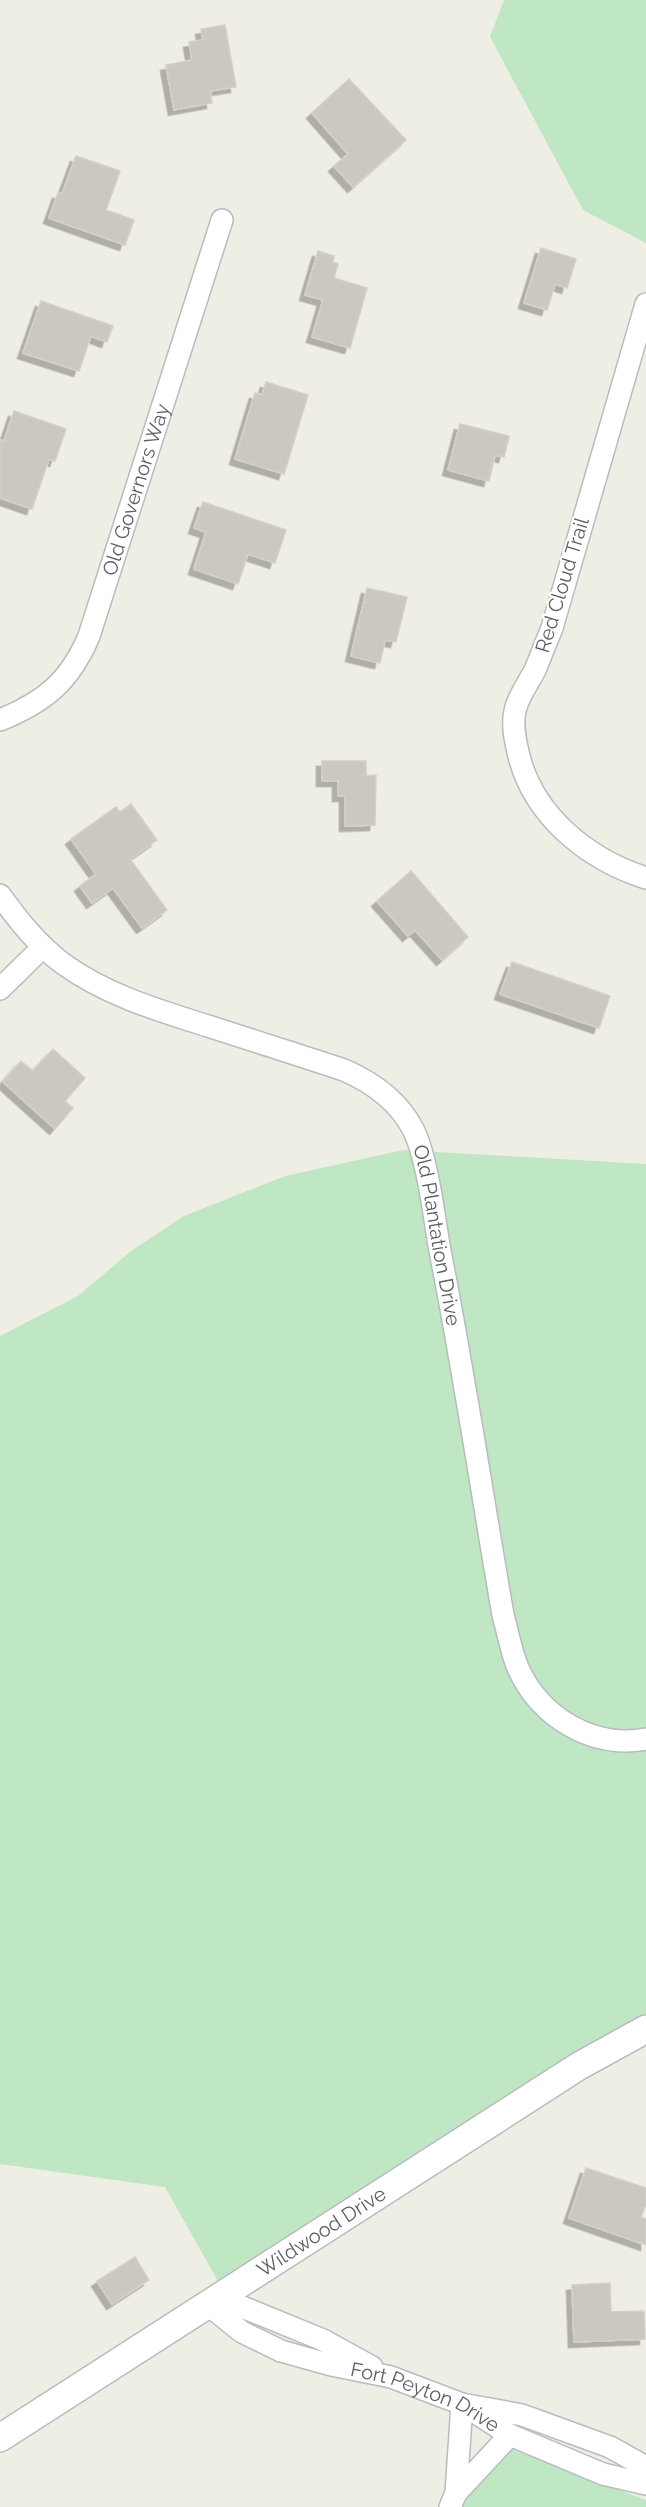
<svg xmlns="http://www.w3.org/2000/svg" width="646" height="2507" font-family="Raleway,sans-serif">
<defs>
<filter id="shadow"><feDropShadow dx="-5.5" dy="5.5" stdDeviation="0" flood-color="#0004"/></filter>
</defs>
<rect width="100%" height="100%" fill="#efeee4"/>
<!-- green -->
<path fill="#bfe7c3" d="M 504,0 L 646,0 L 646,243 L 583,210 L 490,37 Z
M 403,1150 L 646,1164 L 646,2017 L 219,2283 L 165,2187 L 0,2164 L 0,1336 L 78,1296 L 131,1251 L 184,1216 L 285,1176 Z
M 510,2449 L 646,2500 L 646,2507 L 458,2507 Z"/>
<!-- building -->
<path fill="#cac8c1" stroke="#d4d0c2" stroke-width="1.5" filter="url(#shadow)" d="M 225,25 L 236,87 L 210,91 L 212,103 L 174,110 L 166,65 L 192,60 L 189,42 L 203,40 L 201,29 Z
M 349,79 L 406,140 L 353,187 L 334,166 L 348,154 L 312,113 Z
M 76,156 L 120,171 L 106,210 L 134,220 L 125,245 L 49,218 L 58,193 L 62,194 Z
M 541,248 L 576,259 L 567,288 L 555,284 L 547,310 L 524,303 Z
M 318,251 L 334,256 L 333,262 L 338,264 L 334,278 L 367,288 L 350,348 L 312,337 L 323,300 L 305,295 Z
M 41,301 L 113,326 L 107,342 L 91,336 L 79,371 L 23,353 Z
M 266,382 L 308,395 L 284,474 L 235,459 L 255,393 L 262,395 Z
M 14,411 L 66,429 L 55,461 L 49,459 L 32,509 L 0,498 L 0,440 L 4,441 Z
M 460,424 L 509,436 L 504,457 L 495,455 L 489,481 L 448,470 Z
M 203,502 L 286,530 L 275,563 L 248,554 L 238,584 L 194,569 L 206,532 L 194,528 Z
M 367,588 L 407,597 L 396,642 L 385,640 L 380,663 L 351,656 Z
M 322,761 L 366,761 L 366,776 L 376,775 L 375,825 L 345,826 L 345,796 L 338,796 L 338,781 L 322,781 Z
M 131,804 L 157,840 L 130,859 L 167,910 L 142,928 L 113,888 L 92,903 L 80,886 L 96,874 L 71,839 L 116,807 L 120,812 Z
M 411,871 L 468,937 L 442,960 L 415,930 L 408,936 L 377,901 Z
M 512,962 L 610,996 L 599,1028 L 500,994 Z
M 53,1049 L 85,1078 L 65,1101 L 73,1108 L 55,1129 L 3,1082 L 21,1061 L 33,1071 Z
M 586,2168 L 646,2188 L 646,2204 L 641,2217 L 646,2219 L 646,2245 L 569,2218 Z
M 135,2257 L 149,2280 L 112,2304 L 97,2281 Z
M 610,2283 L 611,2312 L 644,2311 L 645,2339 L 574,2342 L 572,2285 Z"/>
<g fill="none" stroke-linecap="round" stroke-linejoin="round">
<defs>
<g id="minor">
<path d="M 646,304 L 552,628 C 546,642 541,656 535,670 C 528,684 518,696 515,711 C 512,725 515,739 518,752 C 532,815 587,859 646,878"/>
<path id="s1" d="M 0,720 C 45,702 70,681 89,636 L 222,220"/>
<path id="s2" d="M 0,895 C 18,920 37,944 62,963 C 106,995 157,1010 208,1026 C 254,1041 299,1055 344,1070 C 374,1083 399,1101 414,1131 C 428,1161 434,1217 440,1251 C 464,1372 482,1494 503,1615 C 508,1632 511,1652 518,1668 C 540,1717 592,1749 646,1739"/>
<path d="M 0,989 L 43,947"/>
<path d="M 218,2297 L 323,2340 L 372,2367"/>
<path id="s3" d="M 207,2304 L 242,2332 L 281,2351 L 331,2365 L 391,2377 L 462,2404 L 510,2435 L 603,2474 L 646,2484"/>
<path d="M 456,2493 L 462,2404 L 522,2415 L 610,2447 L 646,2467"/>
<path d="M 450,2507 L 456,2493 L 510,2435"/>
</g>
<g id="tertiary">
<path id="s4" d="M 0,2438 L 579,2066 L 646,2029"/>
</g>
</defs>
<!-- minor casing -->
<use href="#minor" stroke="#b9bbc0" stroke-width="24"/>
<!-- tertiary casing -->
<use href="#tertiary" stroke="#b9bbc0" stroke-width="30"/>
<!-- minor -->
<use href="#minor" stroke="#fff" stroke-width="21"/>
<!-- tertiary -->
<use href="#tertiary" stroke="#fff" stroke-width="27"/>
</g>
<g text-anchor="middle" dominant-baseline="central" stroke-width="4.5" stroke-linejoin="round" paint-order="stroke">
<!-- street labels -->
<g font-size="20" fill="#5c5f65" stroke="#fff">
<text stroke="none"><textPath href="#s1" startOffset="280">Old Governors Way</textPath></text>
<text transform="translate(562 585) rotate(-73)">Red Cloud Trail</text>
<text stroke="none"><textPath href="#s2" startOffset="597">Old Plantation Drive</textPath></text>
<text stroke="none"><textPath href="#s4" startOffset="382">Wildwood Drive</textPath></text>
<text stroke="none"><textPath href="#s3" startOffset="240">Fort Peyton Drive</textPath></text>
</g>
</g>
</svg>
